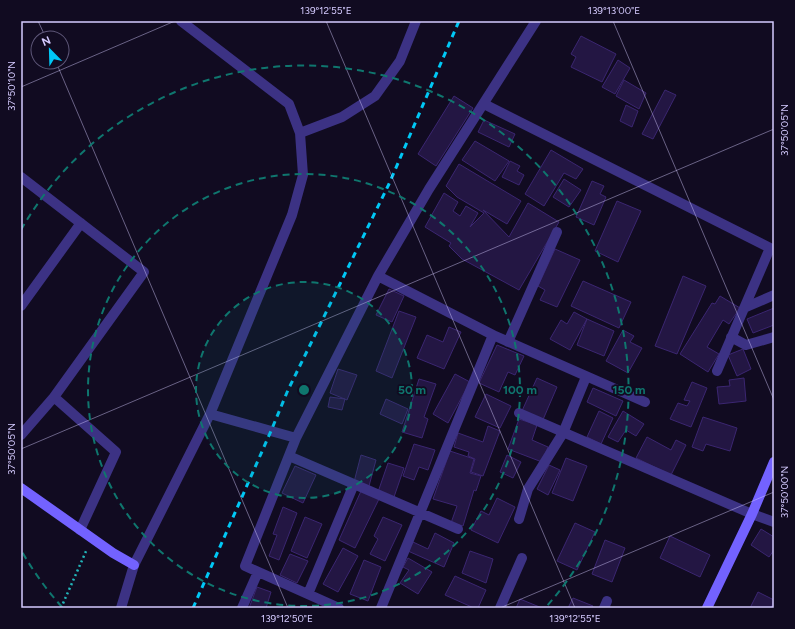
<svg xmlns="http://www.w3.org/2000/svg" width="795" height="629" font-family="Figtree,sans-serif">
<rect width="100%" height="100%" fill="#110b21"/>
<!-- building -->
<path fill="#231643" stroke="#3b2671" d="M 581,36 L 616,54 L 602,82 L 571,67 L 576,57 L 571,54 Z
M 618,60 L 630,68 L 615,94 L 602,87 Z
M 624,80 L 646,93 L 639,109 L 616,96 Z
M 665,90 L 676,95 L 653,139 L 642,134 Z
M 454,96 L 473,108 L 436,166 L 418,154 Z
M 626,105 L 638,111 L 632,127 L 620,121 Z
M 484,120 L 515,134 L 509,147 L 478,132 Z
M 475,141 L 509,161 L 495,181 L 462,160 Z
M 551,150 L 583,169 L 576,179 L 564,173 L 544,206 L 525,194 Z
M 510,161 L 520,166 L 517,171 L 524,175 L 519,185 L 502,177 Z
M 459,164 L 521,201 L 507,224 L 483,210 L 509,237 L 528,203 L 559,222 L 519,290 L 462,259 L 449,246 L 451,243 L 425,227 L 444,193 L 458,202 L 453,211 L 460,216 L 466,206 L 478,213 L 470,227 L 484,213 L 457,197 L 446,186 Z
M 564,179 L 581,190 L 569,207 L 553,197 Z
M 592,181 L 604,186 L 600,194 L 606,197 L 594,225 L 576,217 Z
M 617,201 L 641,211 L 618,262 L 595,251 Z
M 555,249 L 580,260 L 557,307 L 540,300 L 545,290 L 538,286 Z
M 683,276 L 706,286 L 677,354 L 655,346 Z
M 583,281 L 631,302 L 619,328 L 571,306 Z
M 389,289 L 404,296 L 392,322 L 376,315 Z
M 720,296 L 740,308 L 729,324 L 723,320 L 707,347 L 719,354 L 708,372 L 680,354 L 712,303 L 715,304 Z
M 774,308 L 774,325 L 753,333 L 747,319 Z
M 399,311 L 416,317 L 392,378 L 376,371 Z
M 574,312 L 587,319 L 570,350 L 550,339 L 561,320 L 567,324 Z
M 587,319 L 614,331 L 604,356 L 577,345 Z
M 449,327 L 461,332 L 444,369 L 417,358 L 427,335 L 443,342 Z
M 623,330 L 634,336 L 630,342 L 642,348 L 628,373 L 606,361 Z
M 497,345 L 524,356 L 515,375 L 508,372 L 499,392 L 479,383 Z
M 743,349 L 751,369 L 737,376 L 728,355 Z
M 338,369 L 357,375 L 347,400 L 330,393 Z
M 455,374 L 470,382 L 448,423 L 433,414 Z
M 537,378 L 557,387 L 542,422 L 521,413 Z
M 744,378 L 746,401 L 719,404 L 717,387 L 730,386 L 729,380 Z
M 419,379 L 436,384 L 424,417 L 428,419 L 422,438 L 402,432 Z
M 692,382 L 707,388 L 691,427 L 670,419 L 678,403 L 687,406 L 690,401 L 684,400 Z
M 593,388 L 623,401 L 616,416 L 587,402 Z
M 486,394 L 511,406 L 500,428 L 475,417 Z
M 330,397 L 345,399 L 342,410 L 328,407 Z
M 386,399 L 408,409 L 402,424 L 380,414 Z
M 599,411 L 613,418 L 601,444 L 587,437 Z
M 623,411 L 644,424 L 636,436 L 626,430 L 618,442 L 608,437 Z
M 703,417 L 737,428 L 730,451 L 706,444 L 703,451 L 692,447 Z
M 519,419 L 537,425 L 532,440 L 548,447 L 542,462 L 508,449 Z
M 488,426 L 500,431 L 483,476 L 471,472 L 475,459 L 468,456 L 469,452 L 454,447 L 458,433 L 483,442 Z
M 647,437 L 671,450 L 676,440 L 686,445 L 671,475 L 636,458 Z
M 414,444 L 435,450 L 428,470 L 419,467 L 414,480 L 403,476 Z
M 450,451 L 474,459 L 470,473 L 481,476 L 476,491 L 474,490 L 463,526 L 451,523 L 457,506 L 433,499 Z
M 361,455 L 376,460 L 369,486 L 354,482 Z
M 507,455 L 521,462 L 513,478 L 500,472 Z
M 566,458 L 587,466 L 573,501 L 552,493 Z
M 388,463 L 404,468 L 394,497 L 378,492 Z
M 549,465 L 560,470 L 548,495 L 537,489 Z
M 295,466 L 316,475 L 303,503 L 282,493 Z
M 361,491 L 379,499 L 355,548 L 339,540 Z
M 497,498 L 515,507 L 498,543 L 471,530 L 481,511 L 489,515 Z
M 283,507 L 297,513 L 279,560 L 269,556 L 277,535 L 273,534 Z
M 305,517 L 322,524 L 307,558 L 291,551 Z
M 383,517 L 402,525 L 385,561 L 370,554 L 378,539 L 374,536 Z
M 575,523 L 595,532 L 577,570 L 557,561 Z
M 761,529 L 774,537 L 774,550 L 769,557 L 751,545 Z
M 435,533 L 454,543 L 444,567 L 408,551 L 413,542 L 428,549 Z
M 670,536 L 710,555 L 700,577 L 660,558 Z
M 605,540 L 625,548 L 612,582 L 592,574 Z
M 343,548 L 358,556 L 338,592 L 323,584 Z
M 470,551 L 493,559 L 486,583 L 462,573 Z
M 290,554 L 308,561 L 297,583 L 280,575 Z
M 408,558 L 432,572 L 418,594 L 400,583 L 409,570 L 403,567 Z
M 364,560 L 381,567 L 368,601 L 350,594 Z
M 455,576 L 486,590 L 478,608 L 474,608 L 445,595 Z
M 257,587 L 271,592 L 266,608 L 249,608 Z
M 758,592 L 774,600 L 771,608 L 750,608 Z
M 573,598 L 593,606 L 592,608 L 568,608 Z
M 520,599 L 542,608 L 516,608 Z"/>
<g fill="none" stroke-linecap="round" stroke-linejoin="round">
<!-- path -->
<path stroke="#23b7bb" stroke-width="2.5" stroke-dasharray="2 3" stroke-linecap="butt" d="M 61,608 L 87,549"/>
<!-- street -->
<path stroke="#3c3284" stroke-width="10" d="M 484,104 L 774,250
M 300,133 L 342,117 L 375,96 L 400,61 L 416,21
M 21,177 L 144,272 L 54,397 L 21,435
M 378,276 L 493,335 L 645,402
M 21,306 L 81,223
M 744,308 L 774,295
M 731,337 L 746,345 L 774,337
M 508,342 L 557,232
M 717,371 L 770,248
M 54,397 L 116,452 L 80,530
M 519,413 L 752,514 L 774,522
M 210,414 L 296,438
M 289,456 L 458,529
M 519,519 L 528,489 L 563,433 L 586,377
M 308,594 L 354,484
M 121,608 L 134,565 L 210,414 L 292,215 L 303,175 L 300,133 L 289,104 L 181,21
M 242,608 L 258,572
M 339,608 L 245,566 L 296,438 L 378,276 L 429,189 L 536,21
M 381,608 L 493,335
M 500,608 L 522,558
M 604,608 L 607,601"/>
<!-- secondary -->
<path stroke="#7362ff" stroke-width="10" d="M 21,488 L 113,553 L 134,565
M 707,608 L 752,514 L 774,462"/>
<!-- rail -->
<path stroke="#00c8f6" stroke-width="3" stroke-dasharray="6 5" stroke-linecap="butt" d="M 193,608 L 271,431 L 288,390 L 389,184 L 459,21"/>
</g>
<!-- ticks -->
<path fill="none" stroke="#d5cbff" stroke-width="1" stroke-opacity="0.45" d="M 38,21 L 46,38M 326,21 L 575,608M 613,21 L 774,400M 56,62 L 288,608M 21,87 L 175,21M 21,449 L 774,129M 500,608 L 774,492"/>
<!-- distance rings -->
<circle cx="304" cy="390" r="108" fill="#0f766e" fill-opacity=".12"/>
<g fill="none" stroke="#0f766e" stroke-width="2" stroke-dasharray="7 5">
<circle cx="304" cy="390" r="108"/>
<circle cx="304" cy="390" r="216"/>
<path d="M62 607A325 325 0 0 1 21 550M21 230A325 325 0 1 1 546 607"/>
</g>
<circle cx="304" cy="390" r="6" fill="#0f766e" stroke="#110b21" stroke-width="2"/>
<g font-size="12" text-anchor="middle" font-weight="bold" fill="#0f766e" stroke="#110b21" stroke-width="3.5" stroke-linejoin="round" paint-order="stroke">
<text x="412" y="394">50 m</text>
<text x="520" y="394">100 m</text>
<text x="629" y="394">150 m</text>
</g>
<!-- border -->
<rect width="795" height="629" fill="none" stroke="#110b21" stroke-width="44"/>
<!-- north arrow -->
<g transform="translate(50 50) rotate(337)"><circle r="19" fill="#110b21" stroke="#5f587a"/>
<path d="M0-3L7 15L0 10L-7 15Z" fill="#00c8f6"/>
<text y="-6" font-size="11" font-weight="bold" text-anchor="middle" fill="#d5cbff">N</text>
</g>
<rect x="22" y="22" width="751" height="585" fill="none" stroke="#d5cbff" stroke-width="1.5"/>
<g font-size="10" text-anchor="middle" fill="#d5cbff">
<text x="326" y="14">139°12'55"E</text>
<text x="614" y="14">139°13'00"E</text>
<text transform="translate(11 86) rotate(-90)" y="4">37°50'10"N</text>
<text transform="translate(784 130) rotate(-90)" y="4">37°50'05"N</text>
<text transform="translate(11 449) rotate(-90)" y="4">37°50'05"N</text>
<text transform="translate(784 492) rotate(-90)" y="4">37°50'00"N</text>
<text x="287" y="622">139°12'50"E</text>
<text x="575" y="622">139°12'55"E</text>
</g>
</svg>
